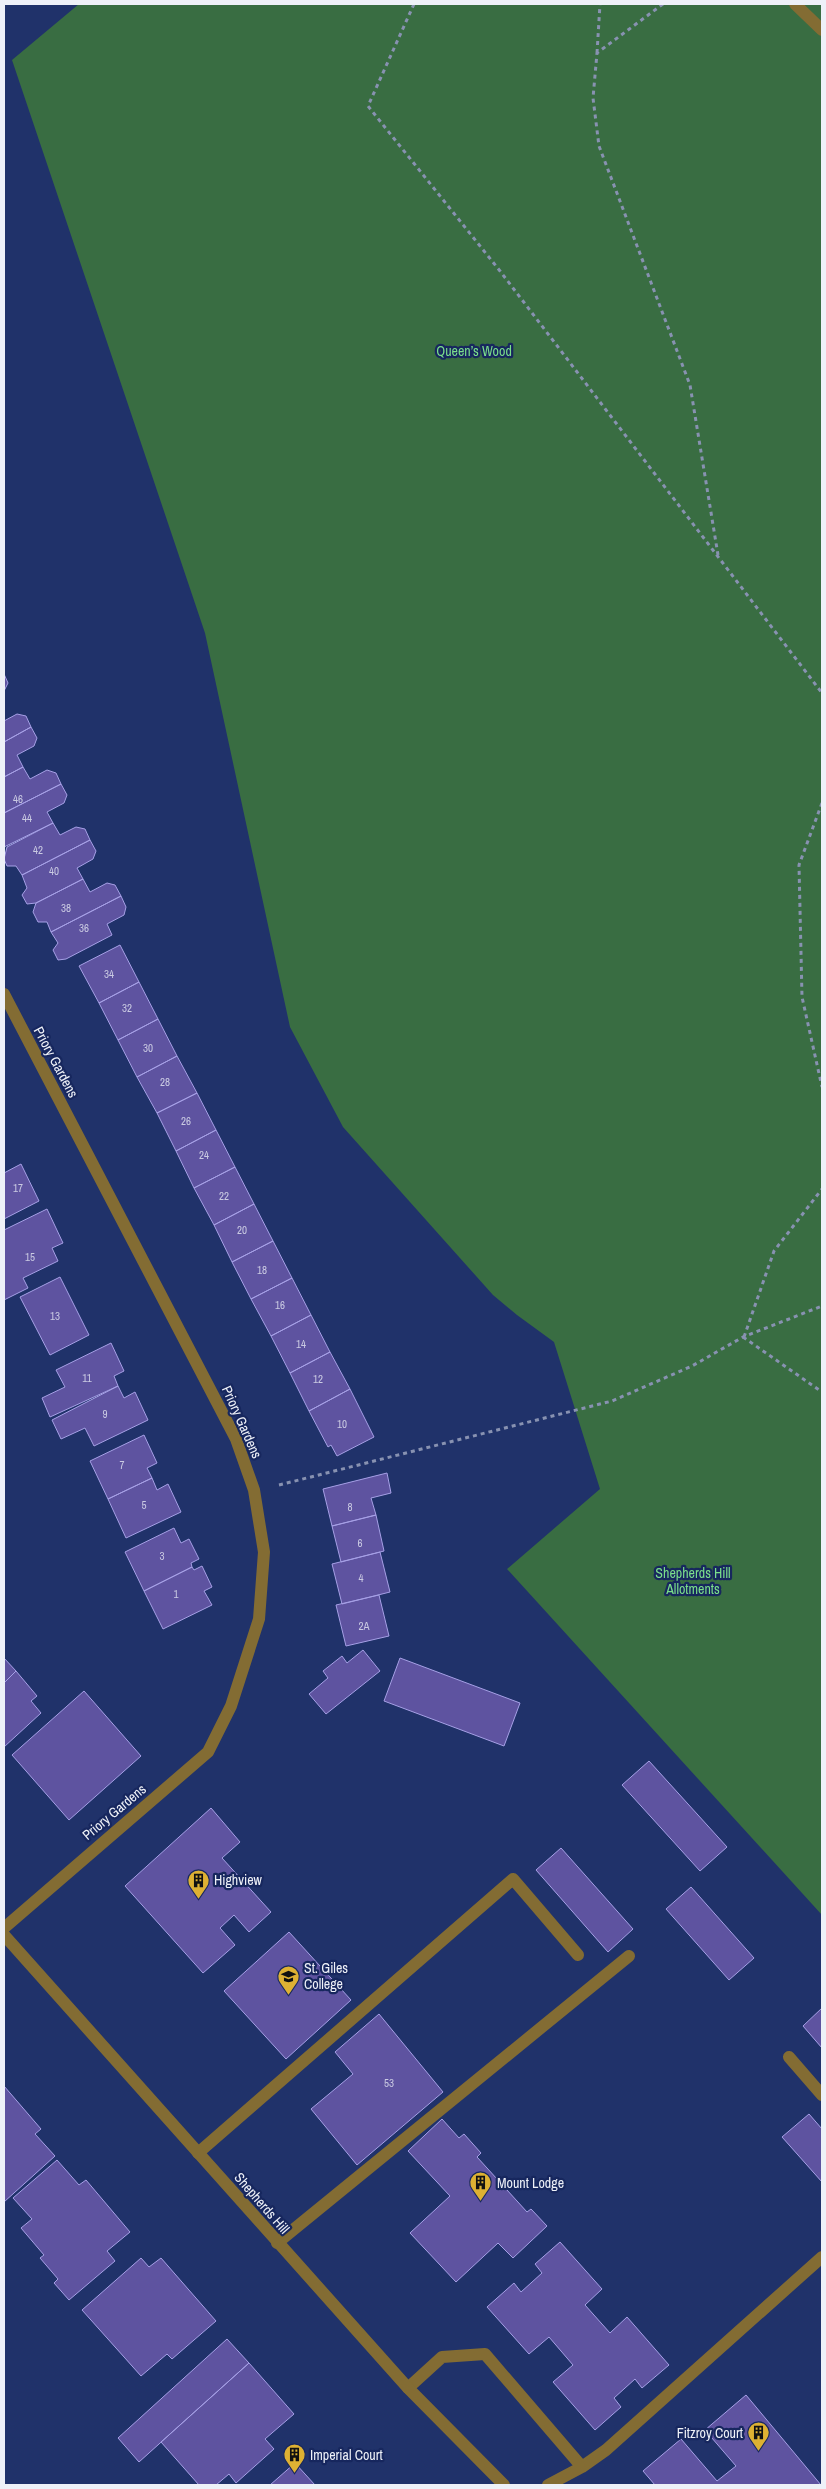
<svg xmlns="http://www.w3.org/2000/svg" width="826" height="2489" font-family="'Archivo Narrow',sans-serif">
<rect width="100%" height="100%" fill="#20326a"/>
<!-- green -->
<path fill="#396d42" d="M 79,4 L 822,4 L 822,1915 L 507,1569 L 600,1489 L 554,1342 L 517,1315 L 493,1295 L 343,1127 L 290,1027 L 205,633 L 12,60 Z"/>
<!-- building -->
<path fill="#5e53a0" stroke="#a6a0e6" d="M 4,674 L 8,683 L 4,691 Z
M 17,714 L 26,716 L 31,727 L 4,742 L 4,721 Z
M 31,727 L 37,738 L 34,746 L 17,755 L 23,767 L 4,777 L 4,742 Z
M 23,767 L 30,779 L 47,770 L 56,773 L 61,784 L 4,813 L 4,777 Z
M 61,784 L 67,795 L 64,803 L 47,812 L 53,823 L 4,847 L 4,813 Z
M 53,823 L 60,835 L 76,827 L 85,829 L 90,840 L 22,875 L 16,866 L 7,866 L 4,859 L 7,847 Z
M 90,840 L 96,851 L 93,859 L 77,868 L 83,879 L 36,903 L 27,904 L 22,895 L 27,888 L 22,875 Z
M 83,879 L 90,892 L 107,883 L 115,885 L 121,896 L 51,932 L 47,922 L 38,922 L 33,912 L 36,903 Z
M 121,896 L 126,907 L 124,915 L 107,924 L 112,935 L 66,959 L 58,960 L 53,950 L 58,943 L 51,932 Z
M 120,945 L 139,982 L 99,1003 L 79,966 Z
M 139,982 L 158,1019 L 118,1040 L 99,1003 Z
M 158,1019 L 177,1056 L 137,1077 L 118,1040 Z
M 177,1056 L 197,1093 L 157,1113 L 137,1077 Z
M 197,1093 L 216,1130 L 176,1151 L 157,1113 Z
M 216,1130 L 235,1167 L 194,1188 L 176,1151 Z
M 21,1164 L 39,1201 L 4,1219 L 4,1173 Z
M 235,1167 L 254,1204 L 214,1225 L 194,1188 Z
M 254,1204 L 273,1241 L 232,1262 L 214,1225 Z
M 47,1209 L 63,1243 L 52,1248 L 58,1261 L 23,1278 L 28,1288 L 4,1300 L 4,1230 Z
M 273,1241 L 292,1278 L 251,1299 L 232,1262 Z
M 60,1277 L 89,1335 L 50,1355 L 20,1297 Z
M 292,1278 L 311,1315 L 271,1336 L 251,1299 Z
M 311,1315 L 330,1352 L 290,1373 L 271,1336 Z
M 111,1343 L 124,1371 L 114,1376 L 118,1386 L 50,1417 L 42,1398 L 65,1387 L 56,1370 Z
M 330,1352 L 350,1389 L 309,1411 L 290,1373 Z
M 118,1386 L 124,1398 L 135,1392 L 148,1420 L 94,1446 L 85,1428 L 61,1439 L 52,1420 Z
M 350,1389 L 374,1437 L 337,1456 L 331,1445 L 328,1447 L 309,1411 Z
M 144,1435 L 157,1463 L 147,1468 L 152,1478 L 108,1499 L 90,1461 Z
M 387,1473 L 391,1493 L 371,1498 L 376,1515 L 332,1526 L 323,1489 Z
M 152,1478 L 157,1490 L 168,1484 L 181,1512 L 126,1538 L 108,1499 Z
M 376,1515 L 384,1551 L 341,1562 L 332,1526 Z
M 174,1528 L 181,1543 L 189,1539 L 199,1559 L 191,1563 L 192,1567 L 144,1591 L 125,1552 Z
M 380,1552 L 390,1592 L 342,1604 L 332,1564 Z
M 202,1566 L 212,1587 L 204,1591 L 212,1605 L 163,1629 L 144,1591 L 192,1567 L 194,1570 Z
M 379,1595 L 389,1636 L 346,1646 L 336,1605 Z
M 363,1650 L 380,1671 L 326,1714 L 309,1694 L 328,1678 L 323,1671 L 342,1656 L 347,1663 Z
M 4,1658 L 16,1671 L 4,1683 Z
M 400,1658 L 520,1703 L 504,1746 L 384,1701 Z
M 16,1671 L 37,1696 L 31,1701 L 41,1713 L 4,1747 L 4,1683 Z
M 84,1691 L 141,1756 L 69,1820 L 12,1755 Z
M 649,1761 L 727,1847 L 700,1871 L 622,1785 Z
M 211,1808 L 240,1842 L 222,1858 L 271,1912 L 249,1932 L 234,1915 L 220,1928 L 235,1945 L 203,1973 L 125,1886 Z
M 561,1848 L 633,1929 L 608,1952 L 536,1870 Z
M 691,1887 L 754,1958 L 729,1980 L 666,1909 Z
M 289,1932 L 351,2000 L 286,2059 L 224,1991 Z
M 822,2008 L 822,2048 L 803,2026 Z
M 379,2014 L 443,2092 L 357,2165 L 311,2109 L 353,2074 L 335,2052 Z
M 4,2086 L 41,2129 L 35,2134 L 55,2156 L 4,2202 Z
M 809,2114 L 822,2129 L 822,2182 L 782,2137 Z
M 442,2119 L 459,2138 L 464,2134 L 481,2153 L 477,2157 L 527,2212 L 531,2209 L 547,2226 L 513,2258 L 498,2243 L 456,2282 L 410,2233 L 450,2196 L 408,2151 Z
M 57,2160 L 79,2185 L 86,2180 L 130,2232 L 107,2251 L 115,2261 L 69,2300 L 54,2283 L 58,2279 L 40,2258 L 44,2255 L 21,2228 L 32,2219 L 13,2198 Z
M 560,2242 L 602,2289 L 585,2305 L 610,2333 L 627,2317 L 669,2365 L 642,2388 L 635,2379 L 614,2398 L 621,2407 L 595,2430 L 553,2382 L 573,2365 L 549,2337 L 529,2354 L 487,2307 L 514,2283 L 521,2292 L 542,2273 L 535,2264 Z
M 141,2258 L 149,2267 L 161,2258 L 216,2321 L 172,2359 L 167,2354 L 141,2376 L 82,2310 Z
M 227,2339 L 249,2363 L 139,2462 L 118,2438 Z
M 249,2363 L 294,2414 L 265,2439 L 274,2449 L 236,2483 L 229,2474 L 216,2485 L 199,2485 L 161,2442 Z
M 746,2395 L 821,2485 L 655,2485 L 643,2471 L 681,2439 L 717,2481 L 736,2466 L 705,2430 Z
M 295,2463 L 315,2485 L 270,2485 Z"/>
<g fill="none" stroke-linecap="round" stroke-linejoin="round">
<!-- path -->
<path stroke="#8892b1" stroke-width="3" stroke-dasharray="4 4" stroke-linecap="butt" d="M 414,4 L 368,106 L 500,271 L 822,693
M 663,4 L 597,53 L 593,98 L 599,146 L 690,385 L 718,555
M 597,53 L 600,4
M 822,803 L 799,865 L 802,997 L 822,1087
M 743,1337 L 822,1392
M 744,1337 L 774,1251 L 822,1189
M 279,1485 L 612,1401 L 692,1366 L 743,1337 L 822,1306"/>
<!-- service -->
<path stroke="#836c33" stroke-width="12" d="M 789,2057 L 822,2095
M 198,2153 L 513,1879 L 578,1955
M 277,2243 L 629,1956
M 408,2388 L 442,2357 L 485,2354 L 582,2467
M 548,2485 L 582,2467 L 606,2450 L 822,2257"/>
<!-- minor -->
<path stroke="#836c33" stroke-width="12" d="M 795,4 L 822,30
M 4,994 L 236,1439 L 254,1490 L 264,1552 L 259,1619 L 231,1706 L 208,1752 L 4,1928"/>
<!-- tertiary -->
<path stroke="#836c33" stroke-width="12" d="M 4,1935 L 408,2388 L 504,2485"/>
</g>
<!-- icons -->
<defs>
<symbol id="building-pin" viewBox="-11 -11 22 30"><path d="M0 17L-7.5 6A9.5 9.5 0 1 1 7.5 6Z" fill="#deb133" stroke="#17275e"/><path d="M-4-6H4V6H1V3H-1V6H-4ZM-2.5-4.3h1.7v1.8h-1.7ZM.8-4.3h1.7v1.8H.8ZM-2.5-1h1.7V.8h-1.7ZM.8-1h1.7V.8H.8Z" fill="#111"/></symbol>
<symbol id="university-pin" viewBox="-11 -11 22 30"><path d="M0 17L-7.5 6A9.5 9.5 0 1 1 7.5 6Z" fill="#deb133" stroke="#17275e"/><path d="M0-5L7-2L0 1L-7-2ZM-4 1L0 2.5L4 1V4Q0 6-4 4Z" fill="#111"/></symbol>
</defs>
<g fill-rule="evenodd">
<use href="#building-pin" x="186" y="1868" width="25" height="34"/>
<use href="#university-pin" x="276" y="1964" width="25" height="34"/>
<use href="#building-pin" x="468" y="2170" width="25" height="34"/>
<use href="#building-pin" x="746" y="2420" width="25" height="34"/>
<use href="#building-pin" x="282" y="2442" width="25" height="34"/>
</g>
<g text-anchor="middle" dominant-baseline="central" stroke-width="4.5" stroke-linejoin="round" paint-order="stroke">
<!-- number labels -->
<g font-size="11" fill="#cacae2">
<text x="18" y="799">46</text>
<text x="27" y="818">44</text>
<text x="38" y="850">42</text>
<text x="54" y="871">40</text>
<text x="66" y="908">38</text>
<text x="84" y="928">36</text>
<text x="109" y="974">34</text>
<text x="127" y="1008">32</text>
<text x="148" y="1048">30</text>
<text x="165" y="1082">28</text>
<text x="186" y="1121">26</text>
<text x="204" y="1155">24</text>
<text x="18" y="1188">17</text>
<text x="224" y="1196">22</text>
<text x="242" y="1230">20</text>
<text x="30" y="1257">15</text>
<text x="262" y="1270">18</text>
<text x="280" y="1305">16</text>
<text x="55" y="1316">13</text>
<text x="301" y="1344">14</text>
<text x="87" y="1378">11</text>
<text x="318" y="1379">12</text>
<text x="105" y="1414">9</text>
<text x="342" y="1424">10</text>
<text x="122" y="1465">7</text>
<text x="144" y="1505">5</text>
<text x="350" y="1507">8</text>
<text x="360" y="1543">6</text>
<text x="162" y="1556">3</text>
<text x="361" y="1578">4</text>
<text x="176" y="1594">1</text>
<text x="364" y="1626">2A</text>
<text x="389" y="2083">53</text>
</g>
<!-- park labels -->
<g font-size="14" fill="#7bdf8b" stroke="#17275e">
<text x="474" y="351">Queen’s Wood</text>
<text x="693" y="1573">Shepherds Hill<tspan x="693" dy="16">Allotments</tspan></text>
</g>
<!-- street labels -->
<g font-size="14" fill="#eef1f8" stroke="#17275e">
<text transform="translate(56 1062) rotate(62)">Priory Gardens</text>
<text transform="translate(242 1422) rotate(66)">Priory Gardens</text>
<text transform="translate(114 1812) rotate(-40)">Priory Gardens</text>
<text transform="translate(262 2203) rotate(49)">Shepherds Hill</text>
</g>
<!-- poi labels -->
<g font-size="14" fill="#eef1f8" stroke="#17275e" text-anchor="start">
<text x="214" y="1880">Highview</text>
<text x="304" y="1968">St. Giles<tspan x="304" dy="16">College</tspan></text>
<text x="497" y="2183">Mount Lodge</text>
<text x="743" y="2433" text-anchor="end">Fitzroy Court</text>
<text x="310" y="2455">Imperial Court</text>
</g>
</g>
<!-- border -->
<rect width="826" height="2489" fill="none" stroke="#eef1f8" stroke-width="10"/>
</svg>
